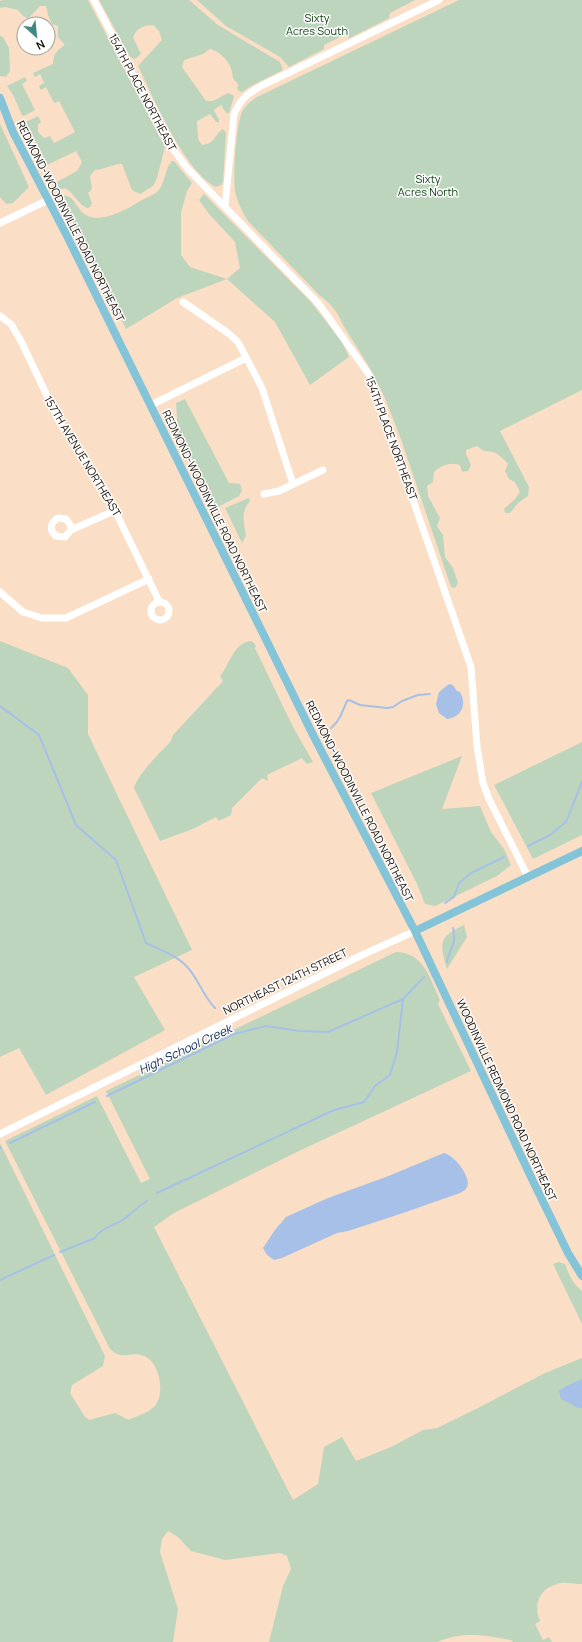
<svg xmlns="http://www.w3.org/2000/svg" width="582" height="1642" font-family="Manrope,sans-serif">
<rect width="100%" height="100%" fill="#fadec5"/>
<!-- green -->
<path fill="#bed5bd" d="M 3,0 L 88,0 L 165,147 L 157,178 L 153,186 L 140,194 L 132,190 L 122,164 C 113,164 105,169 95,170 L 90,176 L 92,189 L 88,193 L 92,203 L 90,207 L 87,208 C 78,204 74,193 65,188 L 58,190 L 55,183 L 77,171 L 82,162 L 76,151 L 47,165 L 26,122 L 38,116 L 41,122 L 38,124 L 38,132 L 44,138 L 50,136 L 54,143 L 75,132 L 59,101 L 54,103 L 46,87 L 41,90 L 39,86 L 44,83 L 40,74 L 35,77 L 33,73 L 53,64 C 53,54 57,50 65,45 L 58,37 L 58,26 L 52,24 L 48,15 L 46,6 L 40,6 L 28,19 L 22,15 L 18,10 L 5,7 L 0,8 L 0,1 Z
M 99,0 L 189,0 L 218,25 L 280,62 L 283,70 L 251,86 L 242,92 L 239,91 L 237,88 L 239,85 C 230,76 234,77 231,68 C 227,59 219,51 210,49 L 203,54 L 184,60 L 182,67 L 206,101 L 213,101 L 228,93 L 233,95 L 234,97 L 229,113 L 226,113 L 221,105 L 214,110 L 219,120 L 219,122 L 216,122 L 210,114 L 197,121 L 198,139 L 202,145 C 216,143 213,136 223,129 L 226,133 L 223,182 L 221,185 L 216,187 C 185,172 153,97 138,66 L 162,40 L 159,31 L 153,25 C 144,25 137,28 133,37 L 141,54 L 135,59 L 130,57 Z
M 197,0 L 415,0 L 390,13 L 389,18 L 350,38 L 344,35 L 324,45 L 324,49 L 289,67 L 280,57 L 226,26 Z
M 459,0 L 582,0 L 582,390 L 500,431 L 529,487 L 528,496 L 518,503 L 510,513 L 505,513 L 504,509 L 515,499 L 520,492 L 515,482 L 509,479 L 505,471 L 508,464 C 500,455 496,451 484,451 L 477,446 L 466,450 L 466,454 L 471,465 L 468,471 L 462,472 L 460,465 C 449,462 442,465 434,472 L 433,482 L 427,486 L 428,496 L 440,518 L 437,526 L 443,535 L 445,557 L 453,568 L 458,583 L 455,588 L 451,587 L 402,442 L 385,398 L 368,365 L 343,325 C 338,312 330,303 319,295 L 247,220 C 242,211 237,201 235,191 C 233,176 236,122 243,110 C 247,104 251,101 257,97 Z
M 0,36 L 3,37 L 9,48 L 10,71 L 6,77 L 0,76 Z
M 25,77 L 27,81 L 22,84 L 35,110 L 24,116 L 22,115 L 13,95 L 7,86 Z
M 0,124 L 29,187 L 13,203 L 6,204 L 0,197 Z
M 172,161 L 174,161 L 192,183 L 187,191 L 181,212 L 181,255 L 190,267 L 227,279 L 240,268 L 235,242 L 209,214 L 199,200 L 204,194 L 311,302 L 342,342 L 349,357 L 310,385 L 275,322 L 227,279 L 177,298 L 126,329 L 60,196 C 72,193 74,203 81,211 C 96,228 127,209 142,200 C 147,197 154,195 158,191 C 166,182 164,169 172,161 Z
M 185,399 L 229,483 L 240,484 L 242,490 L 239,496 L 216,508 L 178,431 L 176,403 Z
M 249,498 L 250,501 C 240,513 244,522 246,536 L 242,543 L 225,508 Z
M 0,641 L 68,668 L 88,695 L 88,734 L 192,950 L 134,977 L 165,1030 L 46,1095 L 19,1048 L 0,1057 Z
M 250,641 L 253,642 L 256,646 L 255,648 L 292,725 L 313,762 L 307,764 L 302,758 L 267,775 L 268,781 L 262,778 L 232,808 L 231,815 L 219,821 L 216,817 L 193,829 L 160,841 L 134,788 C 139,772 160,753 171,741 L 173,735 L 223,681 L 220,676 C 230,664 233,644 250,641 Z
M 582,742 L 582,835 L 533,859 L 494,785 Z
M 462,756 L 442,809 L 480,806 L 491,832 L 504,849 L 511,865 L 497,876 L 435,906 L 425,904 L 417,884 L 371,793 Z
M 464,925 L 467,937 L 447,969 C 439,942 439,937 464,925 Z
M 396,952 C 424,952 430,979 440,1000 L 438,1004 L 471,1071 L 301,1150 L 174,1213 L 154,1227 L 293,1500 L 318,1484 L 324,1447 L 342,1437 L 356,1461 L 391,1447 L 423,1430 L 437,1428 L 478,1408 L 545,1373 L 582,1358 L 582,1584 C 574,1584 564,1581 557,1584 C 539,1589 533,1605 540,1621 L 535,1624 L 543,1640 L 549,1637 L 552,1642 L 513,1642 L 511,1640 C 484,1635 464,1631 437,1642 L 269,1642 L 283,1586 L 291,1569 L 287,1556 L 280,1553 L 225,1560 L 191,1551 L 178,1537 L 168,1531 L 162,1539 L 160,1552 L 178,1609 L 173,1642 L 0,1642 L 0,1143 L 105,1356 L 103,1366 L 72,1385 L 70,1393 L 85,1417 L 89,1420 L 115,1413 L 129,1420 C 136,1416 148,1413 154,1407 C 166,1395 160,1362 144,1356 C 129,1350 124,1362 110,1349 L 5,1141 L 97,1096 L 141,1183 L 150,1179 L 106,1091 Z
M 559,1262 L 565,1264 C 569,1275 573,1284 582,1291 L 582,1324 L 553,1264 Z"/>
<!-- water -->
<path fill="#a6c0e8" d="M 449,684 L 453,685 L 457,691 L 460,692 C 467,704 462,717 447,719 L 439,713 L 436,704 L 439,692 Z
M 444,1153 C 454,1155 474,1179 466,1189 C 465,1190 462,1192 460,1193 L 406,1212 L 348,1231 L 337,1233 L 282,1258 L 274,1260 L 267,1255 L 263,1248 L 275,1230 L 286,1217 L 328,1198 L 386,1177 Z
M 582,1379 L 582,1408 L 578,1408 L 561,1399 L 559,1391 L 566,1386 Z"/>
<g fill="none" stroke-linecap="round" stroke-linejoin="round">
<!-- stream -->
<path stroke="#a6c0e8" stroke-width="2" d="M 0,706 L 39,735 L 76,825 L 116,860 L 146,943 C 160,950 179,956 189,969 C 199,981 204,997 215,1008
M 331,728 L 336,723 L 340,717 L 347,701 L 349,700 L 360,705 L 387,708 L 393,707 L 402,701 L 418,695 L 430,694
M 528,846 L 550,835 L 566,822 L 582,782
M 445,903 L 454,897 L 459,883 L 471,873 L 504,857
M 447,962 C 450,946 457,946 453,928
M 107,1096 L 234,1034 L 266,1026 L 300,1031 L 328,1032 L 403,999 L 424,977
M 10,1143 L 95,1102
M 0,1148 L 1,1148
M 157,1193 L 334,1110 L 364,1102 L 375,1086 L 390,1075 L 397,1052 L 403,999
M 60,1252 L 95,1238 C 100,1229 110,1227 119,1222 C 130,1216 137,1207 147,1201
M 0,1280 L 54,1255"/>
<!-- minor -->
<path stroke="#fff" stroke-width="7" d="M 94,0 L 168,142 L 187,168 L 319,304 L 370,376 L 471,667 L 477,746 L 483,783 L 489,799 L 528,877
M 225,206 L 234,114 C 242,97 247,94 263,85 L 439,0
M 0,223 L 48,200
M 183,302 L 228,333 L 238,342 L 262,388 L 293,484
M 0,316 L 11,324 L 21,341 L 59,421 L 104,488 L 159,601
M 151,405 L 246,358
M 264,494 L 279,491 L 323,470
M 71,530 L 71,526 L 66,519 L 58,518 C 50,523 49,530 56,536 L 65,537 L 71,530 L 116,510
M 0,592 L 23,612 L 42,618 L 66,618 L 149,579
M151 611a9 9 0 1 1 18 0a9 9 0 1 1-18 0Z
M 0,1134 L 360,956 L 415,931"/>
<!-- major -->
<path stroke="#83c4d9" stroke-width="8" d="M 0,98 L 13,132 L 68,238 L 314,737 L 415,931 L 532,1179 L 568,1253 L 582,1276
M 415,931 L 582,851"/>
</g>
<g text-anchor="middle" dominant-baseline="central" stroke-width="3" stroke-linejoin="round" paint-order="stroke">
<!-- park labels -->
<g font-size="11" fill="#0d4111" stroke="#fff">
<text x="317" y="17">Sixty<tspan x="317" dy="13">Acres South</tspan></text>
<text x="428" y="178">Sixty<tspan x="428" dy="13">Acres North</tspan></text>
</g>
<!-- street labels -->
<g font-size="11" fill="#180f06" stroke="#fff">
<text transform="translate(143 92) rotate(62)">154TH PLACE NORTHEAST</text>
<text transform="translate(71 221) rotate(63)">REDMOND-WOODINVILLE ROAD NORTHEAST</text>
<text transform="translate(392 438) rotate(70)">154TH PLACE NORTHEAST</text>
<text transform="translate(83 456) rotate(59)">157TH AVENUE NORTHEAST</text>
<text transform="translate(215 511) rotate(64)">REDMOND-WOODINVILLE ROAD NORTHEAST</text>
<text transform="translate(360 801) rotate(63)">REDMOND-WOODINVILLE ROAD NORTHEAST</text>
<text transform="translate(285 981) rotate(-26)">NORTHEAST 124TH STREET</text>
<text transform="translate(507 1100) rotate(65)">WOODINVILLE REDMOND ROAD NORTHEAST</text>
</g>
<!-- water labels -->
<g font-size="12" font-style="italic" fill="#0a2858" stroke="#fff">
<text transform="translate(185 1049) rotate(-25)">High School Creek</text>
</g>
</g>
<!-- north arrow -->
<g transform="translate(36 36) rotate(153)"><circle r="19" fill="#ffffff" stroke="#a39f9b"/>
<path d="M0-3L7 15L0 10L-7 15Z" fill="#418883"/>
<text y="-6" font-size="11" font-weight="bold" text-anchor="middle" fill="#180f06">N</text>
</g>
</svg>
